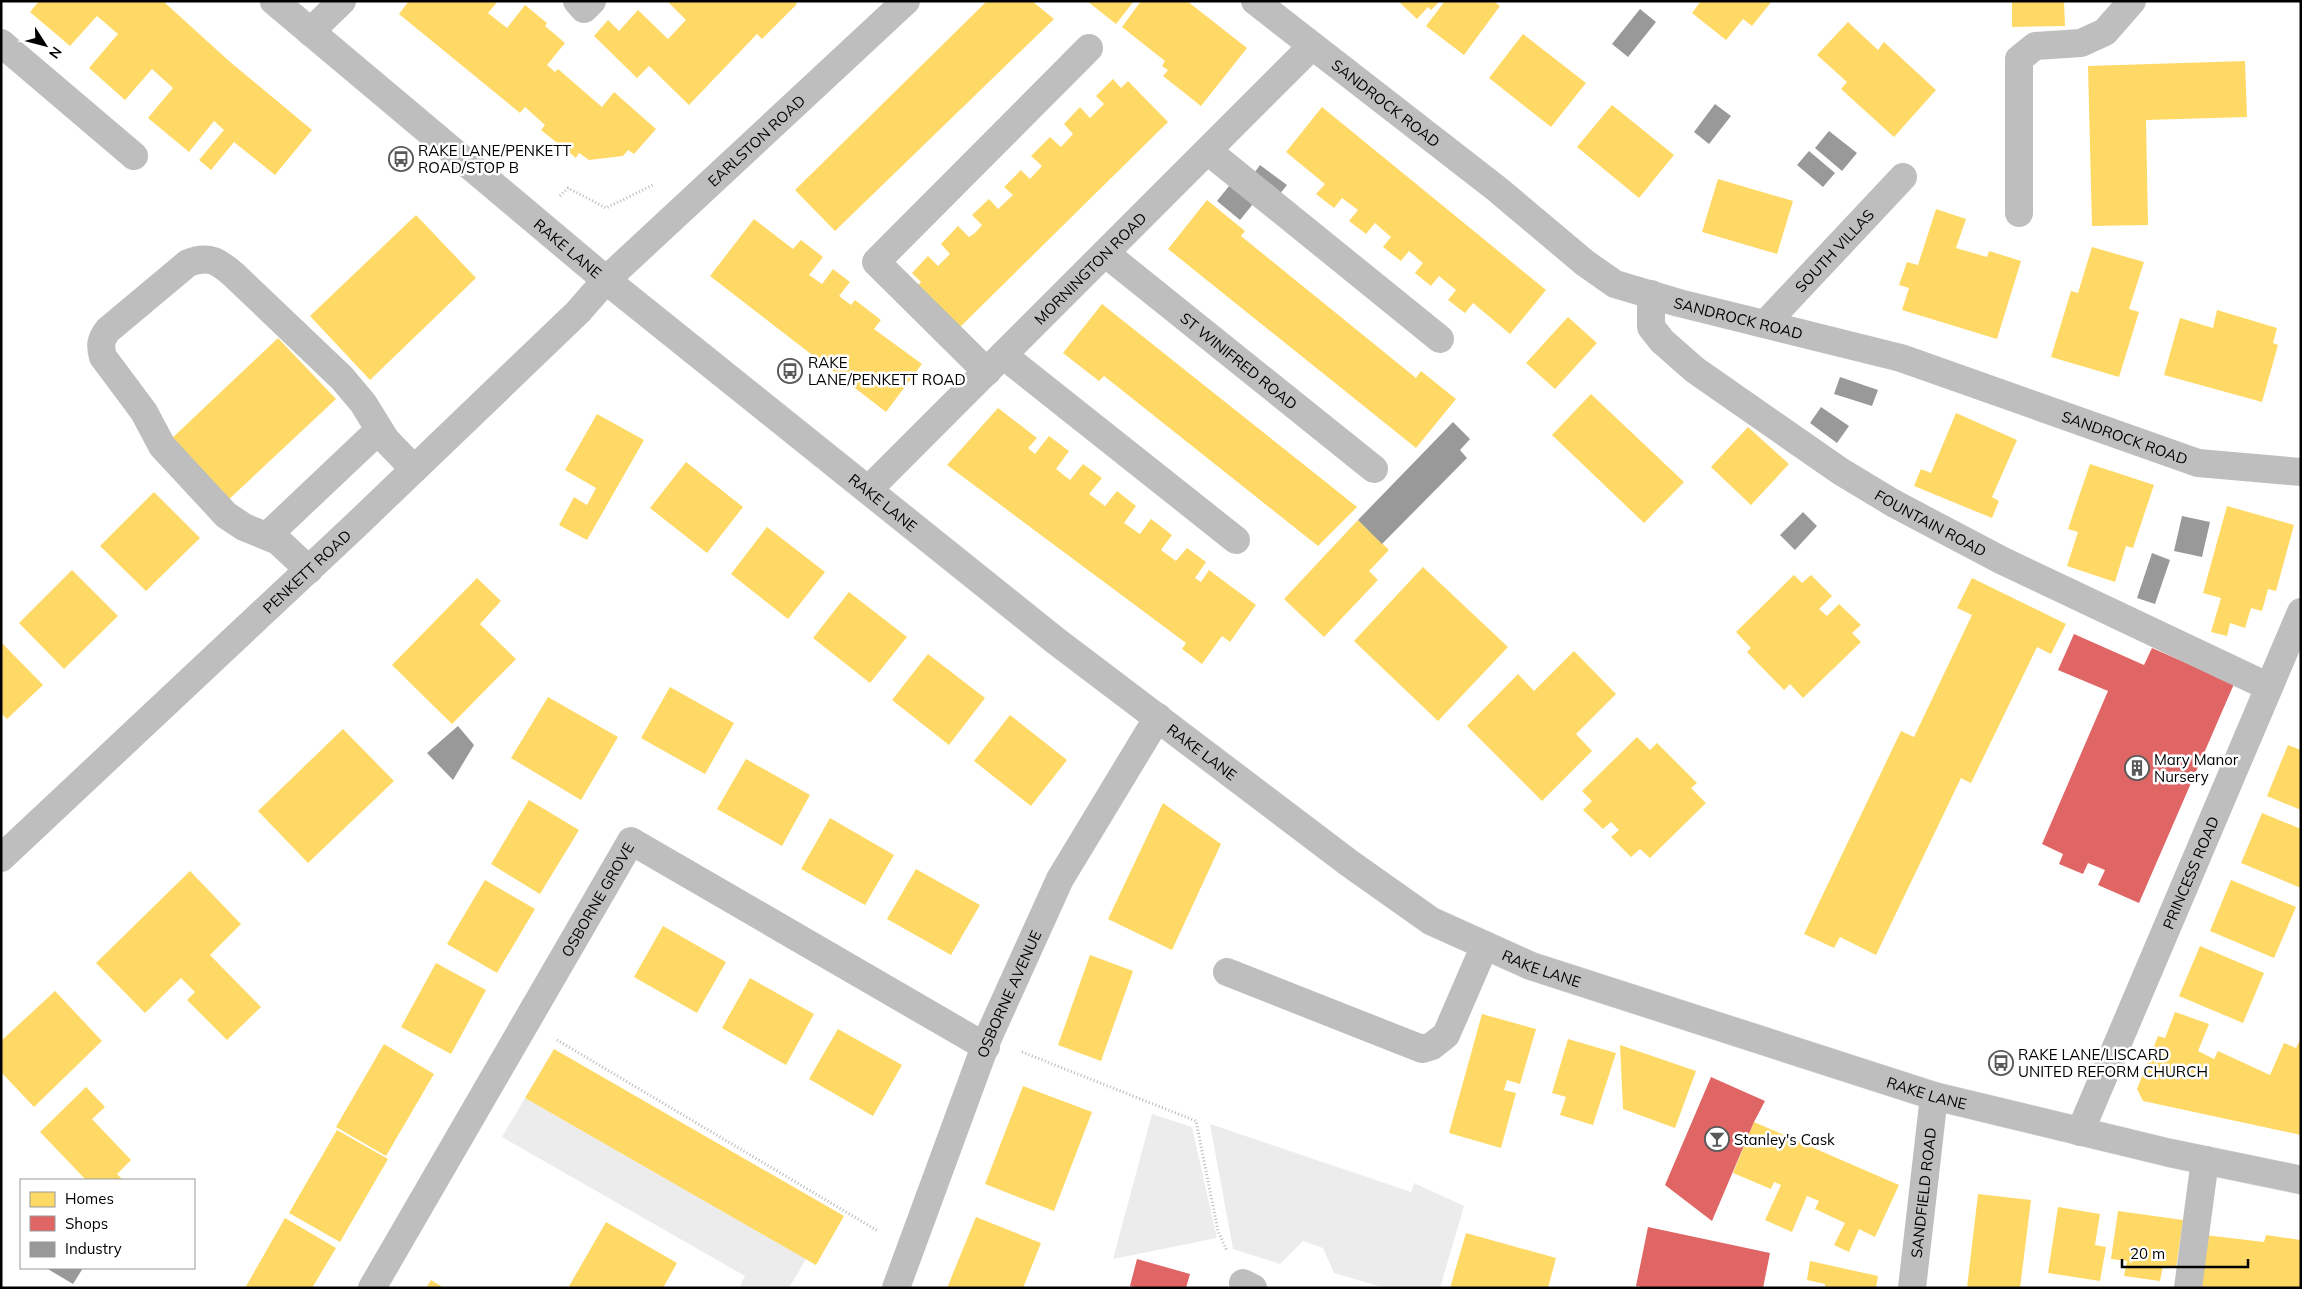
<svg xmlns="http://www.w3.org/2000/svg" width="2302" height="1289" font-family="Mulish,sans-serif">
<rect width="100%" height="100%" fill="#fff"/>
<!-- green -->
<path fill="#ececec" d="M 525,1098 L 806,1259 L 789,1288 L 739,1288 L 745,1276 L 502,1137 Z
M 1152,1114 L 1192,1127 L 1217,1238 L 1113,1259 Z
M 1210,1124 L 1411,1192 L 1414,1183 L 1464,1206 L 1440,1288 L 1385,1288 L 1334,1273 L 1323,1248 L 1303,1241 L 1280,1264 L 1233,1249 Z"/>
<!-- homes -->
<path fill="#ffd966" d="M 39,1 L 163,1 L 229,61 L 312,130 L 275,175 L 234,142 L 211,170 L 199,160 L 224,130 L 214,121 L 189,152 L 148,118 L 173,88 L 152,69 L 125,100 L 89,68 L 118,34 L 97,16 L 70,46 L 30,12 Z
M 409,1 L 498,1 L 488,13 L 507,28 L 525,5 L 547,23 L 545,26 L 565,43 L 547,65 L 555,72 L 558,69 L 602,107 L 614,92 L 656,129 L 634,154 L 628,150 L 623,156 L 589,160 L 579,153 L 576,158 L 541,130 L 545,125 L 525,107 L 520,113 L 399,14 Z
M 667,1 L 794,1 L 797,4 L 762,39 L 757,34 L 689,105 L 649,66 L 637,78 L 594,36 L 608,20 L 619,31 L 638,10 L 668,39 L 686,20 Z
M 987,1 L 1032,1 L 1054,19 L 835,231 L 795,190 Z
M 1087,1 L 1134,1 L 1116,24 Z
M 1141,1 L 1187,1 L 1247,48 L 1201,106 L 1163,76 L 1168,70 L 1162,66 L 1165,61 L 1122,27 Z
M 1398,1 L 1440,1 L 1431,10 L 1428,7 L 1417,19 Z
M 1445,1 L 1493,1 L 1500,6 L 1464,55 L 1426,26 Z
M 1701,1 L 1772,1 L 1752,26 L 1743,19 L 1726,40 L 1692,13 Z
M 2012,1 L 2064,1 L 2065,26 L 2012,27 Z
M 1848,22 L 1878,50 L 1884,42 L 1936,90 L 1894,137 L 1841,89 L 1847,82 L 1817,55 Z
M 1523,34 L 1586,83 L 1551,127 L 1489,78 Z
M 2245,61 L 2247,117 L 2146,120 L 2148,225 L 2092,226 L 2088,66 Z
M 1113,79 L 1121,88 L 1128,81 L 1168,122 L 956,331 L 914,289 L 921,282 L 912,273 L 928,256 L 938,266 L 950,254 L 941,244 L 958,226 L 969,237 L 975,233 L 982,225 L 972,215 L 989,199 L 998,209 L 1013,195 L 1004,187 L 1021,170 L 1030,179 L 1042,166 L 1031,156 L 1050,137 L 1061,147 L 1073,134 L 1064,124 L 1080,107 L 1090,118 L 1104,104 L 1096,96 Z
M 1612,105 L 1674,155 L 1639,198 L 1577,147 Z
M 1322,107 L 1546,290 L 1510,334 L 1473,303 L 1465,313 L 1448,300 L 1456,290 L 1439,276 L 1431,286 L 1415,273 L 1423,263 L 1409,251 L 1401,261 L 1383,247 L 1391,237 L 1375,223 L 1366,234 L 1349,221 L 1358,210 L 1342,198 L 1334,208 L 1316,194 L 1325,184 L 1286,152 Z
M 1718,179 L 1793,201 L 1777,254 L 1702,232 Z
M 1207,200 L 1245,231 L 1241,236 L 1416,378 L 1421,371 L 1456,399 L 1416,448 L 1168,249 Z
M 1936,209 L 1966,219 L 1956,248 L 1987,257 L 1989,251 L 2021,261 L 1997,339 L 1902,310 L 1909,288 L 1899,285 L 1907,262 L 1918,265 Z
M 416,215 L 476,278 L 370,380 L 310,316 Z
M 754,219 L 793,249 L 801,240 L 823,257 L 809,275 L 822,284 L 833,269 L 850,282 L 839,296 L 851,305 L 855,300 L 881,320 L 874,329 L 922,364 L 886,412 L 710,276 Z
M 2092,247 L 2144,262 L 2129,309 L 2139,312 L 2119,377 L 2051,357 L 2071,291 L 2078,293 Z
M 1102,304 L 1322,479 L 1357,507 L 1318,546 L 1104,376 L 1099,381 L 1063,353 Z
M 2217,310 L 2277,328 L 2273,343 L 2278,345 L 2262,402 L 2164,375 L 2180,318 L 2213,328 Z
M 1568,317 L 1597,343 L 1555,389 L 1526,363 Z
M 278,338 L 336,399 L 226,502 L 169,441 Z
M 1591,394 L 1684,482 L 1644,523 L 1552,435 Z
M 998,408 L 1037,438 L 1028,448 L 1035,454 L 1049,436 L 1069,451 L 1056,469 L 1070,480 L 1083,464 L 1102,478 L 1089,494 L 1105,506 L 1117,491 L 1136,506 L 1124,523 L 1140,534 L 1151,519 L 1172,535 L 1161,550 L 1176,561 L 1187,548 L 1206,562 L 1195,578 L 1201,582 L 1209,570 L 1256,605 L 1230,642 L 1222,636 L 1202,664 L 1182,649 L 1186,643 L 947,465 Z
M 1956,413 L 2017,440 L 1992,497 L 1999,501 L 1992,518 L 1914,486 L 1921,469 L 1931,473 Z
M 597,414 L 644,440 L 587,540 L 559,525 L 574,497 L 587,505 L 596,488 L 565,470 Z
M 1748,427 L 1789,464 L 1751,505 L 1711,467 Z
M 686,462 L 743,507 L 707,553 L 650,508 Z
M 2090,464 L 2154,485 L 2133,548 L 2126,546 L 2115,582 L 2067,566 L 2078,532 L 2068,529 Z
M 154,492 L 200,538 L 146,591 L 100,546 Z
M 2227,506 L 2294,525 L 2276,591 L 2268,589 L 2262,611 L 2251,608 L 2245,628 L 2230,623 L 2227,636 L 2211,632 L 2221,598 L 2203,593 Z
M 1358,520 L 1389,550 L 1369,571 L 1378,580 L 1324,637 L 1284,599 Z
M 767,527 L 825,572 L 788,619 L 731,574 Z
M 1423,567 L 1508,647 L 1438,721 L 1354,641 Z
M 72,570 L 118,616 L 64,669 L 19,623 Z
M 1794,575 L 1802,583 L 1811,575 L 1832,596 L 1819,609 L 1827,616 L 1839,604 L 1861,625 L 1852,633 L 1861,642 L 1803,698 L 1790,684 L 1784,690 L 1747,652 L 1751,648 L 1736,632 Z
M 477,578 L 501,601 L 480,624 L 516,659 L 452,724 L 392,665 Z
M 1972,578 L 2066,624 L 2051,654 L 2037,647 L 1971,783 L 1961,778 L 1876,955 L 1840,937 L 1834,948 L 1804,934 L 1901,731 L 1914,737 L 1972,615 L 1957,608 Z
M 849,592 L 907,637 L 870,683 L 813,638 Z
M 1,642 L 43,685 L 7,719 L 1,713 Z
M 1574,651 L 1616,694 L 1576,734 L 1592,751 L 1542,801 L 1467,726 L 1518,674 L 1534,691 Z
M 928,654 L 985,698 L 949,745 L 892,700 Z
M 670,687 L 734,723 L 705,774 L 641,738 Z
M 548,697 L 618,737 L 581,800 L 511,758 Z
M 1010,715 L 1067,760 L 1031,806 L 974,761 Z
M 343,729 L 394,781 L 308,863 L 258,811 Z
M 1637,737 L 1650,750 L 1657,743 L 1697,783 L 1691,788 L 1706,803 L 1650,858 L 1640,849 L 1631,857 L 1611,837 L 1619,830 L 1611,822 L 1603,829 L 1583,810 L 1592,801 L 1582,791 Z
M 2288,745 L 2301,750 L 2301,810 L 2267,796 Z
M 746,759 L 810,795 L 782,846 L 717,809 Z
M 529,800 L 579,830 L 540,894 L 491,864 Z
M 1163,803 L 1221,844 L 1172,950 L 1108,919 Z
M 2262,813 L 2301,829 L 2301,888 L 2241,863 Z
M 830,818 L 894,855 L 865,905 L 801,869 Z
M 916,869 L 980,905 L 951,955 L 887,919 Z
M 190,871 L 241,924 L 210,955 L 261,1007 L 227,1040 L 187,1000 L 195,992 L 181,978 L 145,1013 L 96,963 Z
M 485,880 L 535,909 L 497,973 L 447,944 Z
M 2231,880 L 2296,907 L 2274,958 L 2210,931 Z
M 663,926 L 726,962 L 697,1013 L 634,977 Z
M 2200,946 L 2264,973 L 2243,1023 L 2179,996 Z
M 1090,955 L 1133,971 L 1101,1061 L 1058,1045 Z
M 436,963 L 486,990 L 451,1054 L 401,1027 Z
M 750,978 L 814,1014 L 786,1065 L 722,1028 Z
M 55,991 L 102,1041 L 34,1107 L 1,1072 L 1,1041 Z
M 2175,1012 L 2209,1024 L 2198,1051 L 2214,1059 L 2218,1051 L 2270,1075 L 2284,1043 L 2296,1048 L 2301,1038 L 2301,1135 L 2143,1101 L 2137,1089 L 2158,1036 L 2165,1038 Z
M 1482,1014 L 1536,1029 L 1520,1084 L 1507,1080 L 1504,1090 L 1516,1093 L 1501,1148 L 1449,1133 Z
M 838,1029 L 902,1065 L 873,1116 L 809,1079 Z
M 1568,1039 L 1616,1053 L 1593,1125 L 1560,1115 L 1566,1097 L 1552,1093 Z
M 384,1044 L 434,1074 L 386,1156 L 336,1127 Z
M 1620,1045 L 1696,1071 L 1675,1128 L 1623,1109 Z
M 554,1049 L 844,1216 L 816,1265 L 525,1098 Z
M 1023,1086 L 1092,1112 L 1054,1211 L 985,1184 Z
M 86,1087 L 105,1107 L 92,1119 L 131,1160 L 117,1174 L 123,1180 L 86,1180 L 40,1132 Z
M 1754,1122 L 1899,1185 L 1875,1237 L 1859,1229 L 1849,1252 L 1834,1245 L 1845,1223 L 1815,1209 L 1819,1201 L 1807,1196 L 1792,1232 L 1765,1220 L 1781,1185 L 1774,1182 L 1771,1189 L 1733,1173 Z
M 337,1130 L 388,1159 L 340,1242 L 289,1213 Z
M 1978,1194 L 2031,1200 L 2020,1288 L 1967,1288 Z
M 2058,1207 L 2100,1214 L 2095,1245 L 2106,1247 L 2100,1281 L 2048,1273 Z
M 2118,1211 L 2183,1220 L 2176,1268 L 2163,1266 L 2160,1281 L 2124,1276 L 2127,1261 L 2111,1259 Z
M 976,1217 L 1041,1243 L 1023,1288 L 947,1288 Z
M 285,1218 L 336,1248 L 312,1288 L 245,1288 Z
M 606,1222 L 677,1263 L 663,1288 L 568,1288 Z
M 1466,1233 L 1556,1258 L 1548,1288 L 1450,1288 Z
M 2205,1235 L 2264,1242 L 2266,1235 L 2301,1240 L 2301,1288 L 2199,1288 Z
M 1810,1261 L 1878,1276 L 1876,1288 L 1825,1288 L 1825,1284 L 1807,1280 Z
M 431,1280 L 444,1288 L 426,1288 Z"/>
<!-- shops -->
<path fill="#e06666" d="M 2074,634 L 2144,665 L 2152,648 L 2234,684 L 2139,903 L 2098,885 L 2105,870 L 2088,863 L 2083,874 L 2059,864 L 2063,854 L 2042,844 L 2108,691 L 2058,670 Z
M 1711,1077 L 1765,1101 L 1754,1122 L 1712,1221 L 1665,1185 Z
M 1648,1227 L 1770,1253 L 1763,1288 L 1646,1288 L 1636,1286 Z
M 1137,1259 L 1190,1274 L 1186,1288 L 1137,1288 L 1130,1286 Z"/>
<!-- industry -->
<path fill="#999" d="M 1640,9 L 1656,22 L 1628,57 L 1612,44 Z
M 1715,104 L 1731,116 L 1709,144 L 1694,132 Z
M 1829,131 L 1857,153 L 1842,171 L 1815,148 Z
M 1809,151 L 1835,173 L 1823,187 L 1797,165 Z
M 1260,165 L 1287,185 L 1275,200 L 1249,180 Z
M 1229,186 L 1253,204 L 1240,220 L 1217,201 Z
M 1840,377 L 1878,390 L 1872,406 L 1834,394 Z
M 1821,407 L 1849,426 L 1837,443 L 1810,423 Z
M 1453,422 L 1470,439 L 1460,450 L 1467,458 L 1382,544 L 1358,520 Z
M 1803,512 L 1817,526 L 1795,550 L 1780,535 Z
M 2182,516 L 2210,522 L 2202,557 L 2174,551 Z
M 2152,553 L 2170,560 L 2155,604 L 2137,598 Z
M 458,726 L 474,745 L 453,780 L 427,753 Z
M 46,1268 L 83,1268 L 73,1284 Z"/>
<g fill="none" stroke-linecap="round" stroke-linejoin="round">
<defs>
<g id="major">
<path id="s11" d="M 274,1 L 606,280 L 1056,641 L 1349,863 L 1431,921 L 1531,966 L 1934,1096 L 2170,1153 L 2301,1180"/>
</g>
</defs>
<!-- major casing -->
<use href="#major" stroke="#dbdbdb" stroke-width="29"/>
<!-- path -->
<path stroke="#b9b9b9" stroke-width="3" stroke-dasharray="1 2.5" stroke-linecap="butt" d="M 560,196 L 568,188 L 606,208 L 653,185
M 557,1040 L 878,1231
M 1022,1052 L 1196,1121 L 1218,1231 L 1227,1251"/>
<!-- minor -->
<g stroke="#bebebe" stroke-width="28">
<path d="M 577,1 L 584,9 L 592,1"/>
<path id="s1" d="M 1255,1 L 1497,189 L 1585,263 L 1615,284 L 1679,303 L 1901,358 L 2198,463 L 2301,472"/>
<path d="M 310,32 L 342,1"/>
<path d="M 1,43 L 134,156"/>
<path d="M 1208,151 L 1440,339"/>
<path d="M 2019,213 L 2019,59 L 2035,46 L 2081,43 L 2105,32 L 2132,1"/>
<path id="s2" d="M 1105,253 L 1374,469"/>
<path id="s3" d="M 1651,294 L 1651,327 L 1662,341 L 1695,370 L 1840,471 L 1893,503 L 2001,560 L 2269,687"/>
<path id="s4" d="M 1765,324 L 1903,177"/>
<path d="M 1003,355 L 1236,540"/>
<path d="M 987,372 L 876,262 L 1089,48"/>
<path id="s5" d="M 868,490 L 1312,46"/>
<path d="M 267,536 L 379,430"/>
<path d="M 309,570 L 278,541 L 244,527 L 226,515 L 162,446 L 144,412 L 103,357 C 100,346 100,340 108,330 L 188,263 C 209,255 218,261 234,275 L 342,378 L 363,403 L 386,440 L 414,469"/>
<path id="s6" d="M 1,858 L 356,525 L 578,312 L 606,280 L 906,1"/>
<path d="M 1227,972 L 1422,1049 L 1432,1046 L 1446,1035 L 1485,945"/>
<path id="s7" d="M 2080,1132 L 2301,612"/>
<path d="M 1243,1283 L 1253,1288"/>
<path id="s8" d="M 372,1288 L 631,841 L 986,1047"/>
<path id="s9" d="M 896,1288 L 988,1038 L 1060,879 L 1158,717"/>
<path id="s10" d="M 1912,1288 L 1934,1096"/>
<path d="M 2188,1288 L 2205,1160"/>
</g>
<!-- major -->
<use href="#major" stroke="#bebebe" stroke-width="28"/>
</g>
<!-- icons -->
<defs>
<symbol id="bus-ring" viewBox="-11 -11 22 22"><circle r="9.5" fill="#fff" stroke="#595959" stroke-width="1.5"/><path d="M-5-6H5V4H4V6H2V4H-2V6H-4V4H-5ZM-3.5-4V0h7V-4ZM-3.5 1.2v1.5H-2V1.2ZM2 1.2v1.5H3.5V1.2Z" fill="#595959"/></symbol>
<symbol id="building-ring" viewBox="-11 -11 22 22"><circle r="9.5" fill="#fff" stroke="#595959" stroke-width="1.5"/><path d="M-4-6H4V6H1V3H-1V6H-4ZM-2.5-4.3h1.7v1.8h-1.7ZM.8-4.3h1.7v1.8H.8ZM-2.5-1h1.7V.8h-1.7ZM.8-1h1.7V.8H.8Z" fill="#595959"/></symbol>
<symbol id="bar-ring" viewBox="-11 -11 22 22"><circle r="9.5" fill="#fff" stroke="#595959" stroke-width="1.5"/><path d="M-6-5H6L.8 .8V4.5H3.5V6h-7V4.5H-.8V.8Z" fill="#595959"/></symbol>
</defs>
<g fill-rule="evenodd">
<use href="#bus-ring" x="387" y="145" width="28" height="28"/>
<use href="#bus-ring" x="776" y="357" width="28" height="28"/>
<use href="#building-ring" x="2123" y="754" width="28" height="28"/>
<use href="#bus-ring" x="1987" y="1049" width="28" height="28"/>
<use href="#bar-ring" x="1703" y="1125" width="28" height="28"/>
</g>
<g text-anchor="middle" dominant-baseline="central" stroke-width="5" stroke-linejoin="round" paint-order="stroke">
<!-- street labels -->
<g font-size="15" fill="#000" stroke="#fff">
<text stroke="none"><textPath href="#s1" startOffset="166">SANDROCK ROAD</textPath></text>
<text stroke="none"><textPath href="#s6" startOffset="1042">EARLSTON ROAD</textPath></text>
<text stroke="none"><textPath href="#s11" startOffset="384">RAKE LANE</textPath></text>
<text stroke="none"><textPath href="#s4" startOffset="101">SOUTH VILLAS</textPath></text>
<text stroke="none"><textPath href="#s5" startOffset="314">MORNINGTON ROAD</textPath></text>
<text stroke="none"><textPath href="#s1" startOffset="586">SANDROCK ROAD</textPath></text>
<text stroke="none"><textPath href="#s2" startOffset="172">ST WINIFRED ROAD</textPath></text>
<text stroke="none"><textPath href="#s1" startOffset="991">SANDROCK ROAD</textPath></text>
<text stroke="none"><textPath href="#s11" startOffset="789">RAKE LANE</textPath></text>
<text stroke="none"><textPath href="#s3" startOffset="376">FOUNTAIN ROAD</textPath></text>
<text stroke="none"><textPath href="#s6" startOffset="419">PENKETT ROAD</textPath></text>
<text stroke="none"><textPath href="#s11" startOffset="1194">RAKE LANE</textPath></text>
<text stroke="none"><textPath href="#s7" startOffset="282">PRINCESS ROAD</textPath></text>
<text stroke="none"><textPath href="#s8" startOffset="449">OSBORNE GROVE</textPath></text>
<text stroke="none"><textPath href="#s11" startOffset="1599">RAKE LANE</textPath></text>
<text stroke="none"><textPath href="#s9" startOffset="315">OSBORNE AVENUE</textPath></text>
<text stroke="none"><textPath href="#s11" startOffset="2004">RAKE LANE</textPath></text>
<text stroke="none"><textPath href="#s10" startOffset="96">SANDFIELD ROAD</textPath></text>
</g>
<!-- poi labels -->
<g font-size="15" fill="#000" stroke="#fff" text-anchor="start">
<text x="418" y="150">RAKE LANE/PENKETT<tspan x="418" dy="17">ROAD/STOP B</tspan></text>
<text x="808" y="362">RAKE<tspan x="808" dy="17">LANE/PENKETT ROAD</tspan></text>
<text x="2154" y="759">Mary Manor<tspan x="2154" dy="17">Nursery</tspan></text>
<text x="2018" y="1054">RAKE LANE/LISCARD<tspan x="2018" dy="17">UNITED REFORM CHURCH</tspan></text>
<text x="1734" y="1139">Stanley's Cask</text>
</g>
</g>
<!-- border -->
<rect width="2302" height="1289" fill="none" stroke="#000000" stroke-width="5"/>
<!-- legend -->
<rect x="20" y="1179" width="175" height="90" fill="#ffffff" stroke="#999999"/>
<rect x="30" y="1192" width="25" height="15" fill="#ffd966" stroke="#999999"/>
<text x="65" y="1204" font-size="15" fill="#000000">Homes</text>
<rect x="30" y="1216" width="25" height="15" fill="#e06666" stroke="#999999"/>
<text x="65" y="1229" font-size="15" fill="#000000">Shops</text>
<rect x="30" y="1242" width="25" height="15" fill="#999999" stroke="#999999"/>
<text x="65" y="1254" font-size="15" fill="#000000">Industry</text>
<!-- north arrow -->
<g transform="translate(45 45) rotate(126)" stroke="#ffffff" stroke-width="4" paint-order="stroke">
<path d="M0-4L9 19L0 12L-9 19Z" fill="#000000"/>
<text y="-8" font-size="14" font-weight="bold" text-anchor="middle" fill="#000000">N</text>
</g>
<!-- scale -->
<path d="M2122 1259v8h126v-8" fill="none" stroke="#000000" stroke-width="2.5"/>
<text x="2130" y="1259" font-size="15" fill="#000000" stroke="#ffffff" stroke-width="4" paint-order="stroke">20 m</text>
</svg>
